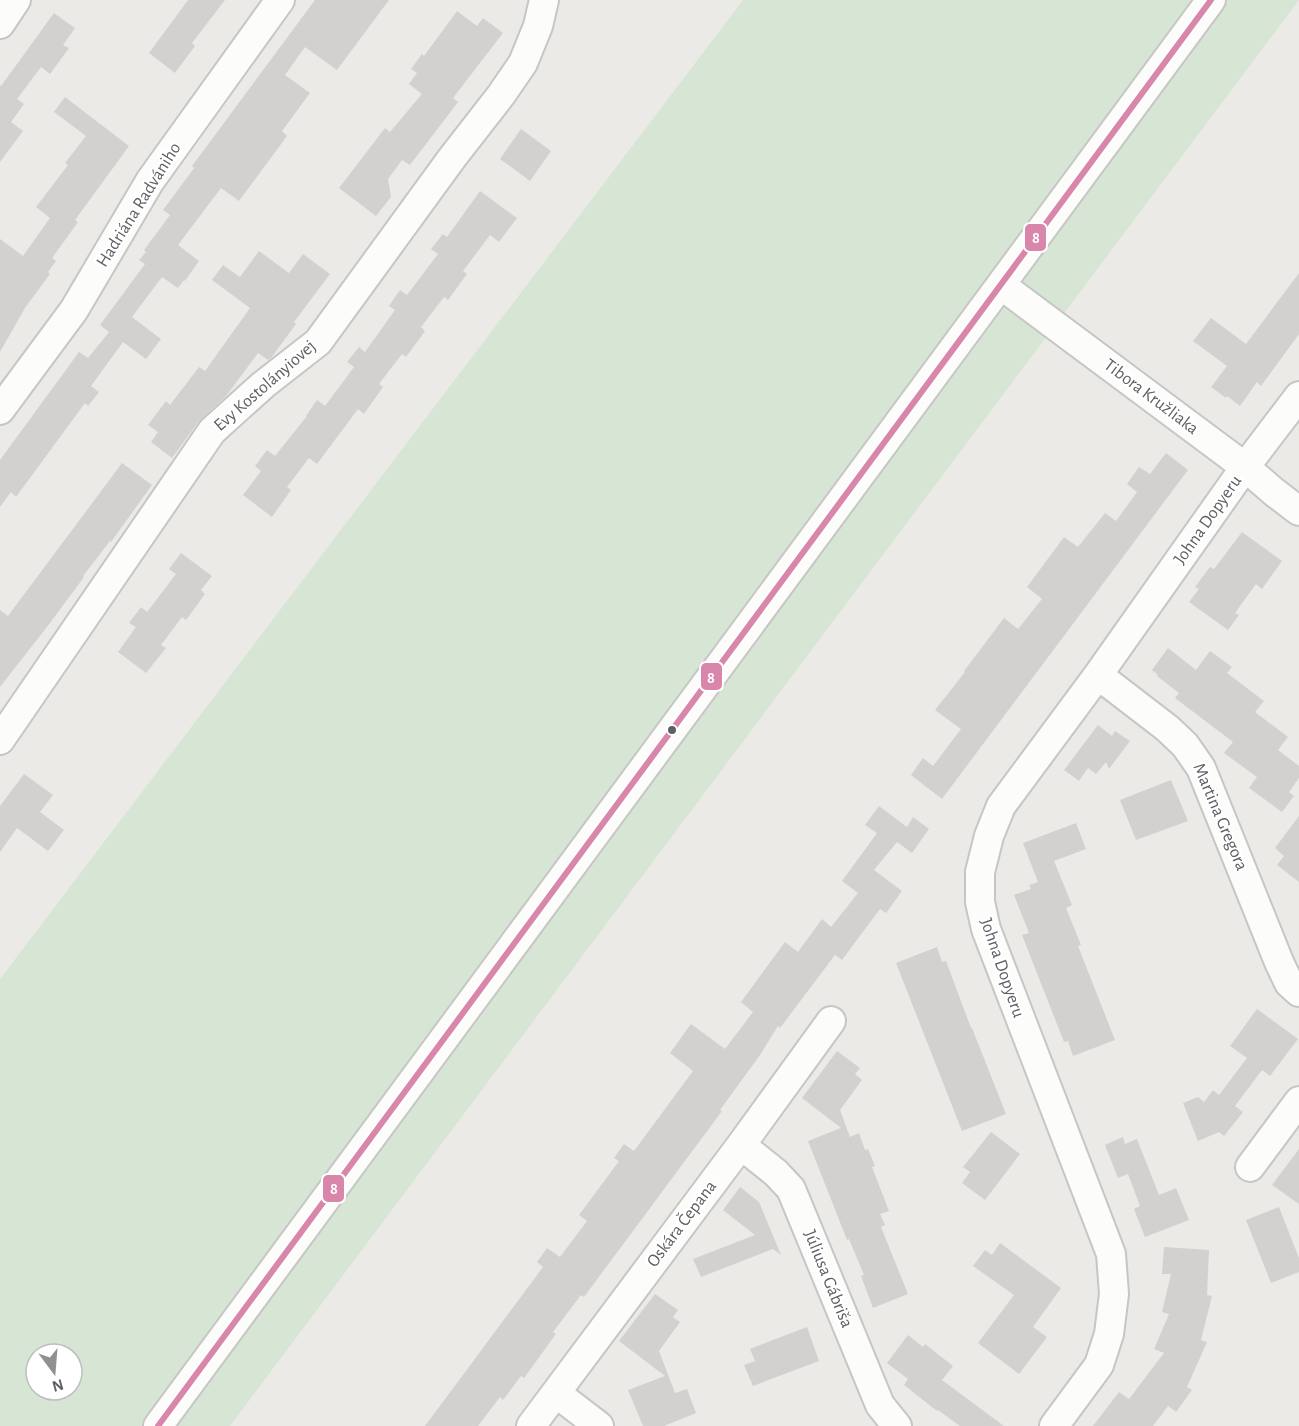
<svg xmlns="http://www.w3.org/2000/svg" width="1299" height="1426" font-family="'Alegreya Sans',sans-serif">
<rect width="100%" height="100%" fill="#ebeae7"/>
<!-- green -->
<path fill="#d7e6d4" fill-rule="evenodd" d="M 743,0 L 1299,0 L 230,1426 L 0,1426 L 0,979 ZM 36,1354 L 72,1354 L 72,1390 L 36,1390 Z"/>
<!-- building -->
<path fill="#d2d1d0" d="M 188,0 L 225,0 L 192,43 L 195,46 L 175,73 L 149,53 Z
M 315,0 L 389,0 L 337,70 L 305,47 L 285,75 L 310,93 L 282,131 L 287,136 L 239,201 L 221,188 L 178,245 L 199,261 L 185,281 L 184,280 L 178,288 L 162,277 L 132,317 L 161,339 L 146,359 L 123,342 L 91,386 L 99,392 L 88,406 L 85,403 L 16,497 L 11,492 L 0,507 L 0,460 L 79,352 L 88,358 L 109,332 L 100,325 L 145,264 L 139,260 L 146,252 L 144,250 L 170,215 L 163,210 L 194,168 L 192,166 Z
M 457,11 L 477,26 L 483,18 L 503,33 L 453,98 L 458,102 L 410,165 L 402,160 L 388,179 L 391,197 L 376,216 L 339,188 L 385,128 L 390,132 L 422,94 L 409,84 L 417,73 L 411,69 L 422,54 L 424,56 Z
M 54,13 L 75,28 L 63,45 L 69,48 L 50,74 L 41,67 L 17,99 L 24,104 L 11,122 L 23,131 L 0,162 L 0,85 L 1,86 Z
M 65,97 L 129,146 L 75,220 L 78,222 L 52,258 L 56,261 L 48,272 L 50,274 L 25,308 L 0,352 L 0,239 L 23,256 L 50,218 L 36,207 L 68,165 L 65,163 L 86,136 L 54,112 Z
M 521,129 L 551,151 L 530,181 L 500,159 Z
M 480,191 L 517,218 L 499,242 L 490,235 L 463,271 L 467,274 L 448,300 L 444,297 L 421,327 L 425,331 L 406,357 L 402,354 L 379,384 L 383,387 L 364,414 L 358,409 L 317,464 L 309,458 L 287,487 L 291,490 L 272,517 L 243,495 L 261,471 L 255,466 L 267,450 L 275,456 L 307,416 L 306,416 L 317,400 L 325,406 L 354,367 L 347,362 L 359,347 L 365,352 L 395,310 L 389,306 L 400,290 L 407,295 L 438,254 L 431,249 L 443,234 L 447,237 Z
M 259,251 L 289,273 L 303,254 L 330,274 L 294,322 L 296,324 L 271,358 L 268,360 L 258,353 L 226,396 L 199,421 L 172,458 L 151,442 L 158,432 L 148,425 L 166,401 L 170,405 L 199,367 L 205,371 L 250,308 L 212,280 L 223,265 L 240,277 Z
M 1299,273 L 1299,334 L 1261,386 L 1257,382 L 1240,406 L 1227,396 L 1226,398 L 1211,387 L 1227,366 L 1193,341 L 1211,318 L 1246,344 Z
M 1166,453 L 1188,470 L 942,799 L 911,775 L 923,758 L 933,766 L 961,729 L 935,710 L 965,672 L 964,671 L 1004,618 L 1018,629 L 1042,599 L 1027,587 L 1064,537 L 1078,547 L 1105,513 L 1116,521 L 1137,492 L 1127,484 L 1139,467 L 1150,474 Z
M 122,463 L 152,485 L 111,542 L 110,541 L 83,576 L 84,577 L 50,623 L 0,687 L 0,610 L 8,616 Z
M 1242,532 L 1282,561 L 1262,589 L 1256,584 L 1235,613 L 1239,615 L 1228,630 L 1189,602 L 1199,589 L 1195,587 L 1210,567 L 1214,569 Z
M 181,553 L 212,576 L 201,590 L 205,594 L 186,620 L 182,617 L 161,645 L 166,648 L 146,673 L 118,652 L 136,627 L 129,623 L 141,607 L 147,612 L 176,574 L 169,569 Z
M 1168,648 L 1196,670 L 1210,651 L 1232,667 L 1227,673 L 1264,701 L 1255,712 L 1288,737 L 1278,750 L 1299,766 L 1299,778 L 1289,792 L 1294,796 L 1282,812 L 1249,788 L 1257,777 L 1224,753 L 1233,742 L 1175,698 L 1179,693 L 1157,676 L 1158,675 L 1152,670 Z
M 1098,725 L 1112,736 L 1115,731 L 1130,741 L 1109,769 L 1106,762 L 1096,774 L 1088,768 L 1079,781 L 1064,770 Z
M 24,774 L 53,795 L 40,812 L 64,830 L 48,851 L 17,828 L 0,852 L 0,806 Z
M 1171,780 L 1188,821 L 1136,840 L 1120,800 Z
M 879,806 L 907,827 L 913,817 L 929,829 L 912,853 L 897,842 L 874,870 L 902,891 L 886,913 L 880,909 L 842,960 L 835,955 L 780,1028 L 778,1026 L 760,1055 L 720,1110 L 722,1111 L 584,1297 L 581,1295 L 553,1332 L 556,1334 L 524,1378 L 521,1376 L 503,1400 L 500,1397 L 478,1426 L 425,1426 L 543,1267 L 537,1262 L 547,1248 L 560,1257 L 587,1221 L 579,1215 L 619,1161 L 614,1158 L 624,1144 L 634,1151 L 693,1071 L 670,1053 L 691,1024 L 725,1049 L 753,1012 L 741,1002 L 785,942 L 798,952 L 822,919 L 831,927 L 858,893 L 842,881 L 877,833 L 865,825 Z
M 1299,816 L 1299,882 L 1277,865 L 1284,856 L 1275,848 Z
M 1076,823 L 1086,849 L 1054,861 L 1072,905 L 1066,908 L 1081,945 L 1078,946 L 1115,1040 L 1073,1056 L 1068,1041 L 1064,1042 L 1022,935 L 1029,933 L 1014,895 L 1031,889 L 1029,885 L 1038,882 L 1023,843 Z
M 937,947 L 942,962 L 946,961 L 971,1028 L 972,1028 L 1006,1114 L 962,1131 L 896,963 Z
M 1257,1009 L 1298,1039 L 1270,1076 L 1262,1070 L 1235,1106 L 1243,1112 L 1224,1136 L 1219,1132 L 1198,1141 L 1183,1103 L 1198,1097 L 1204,1102 L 1213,1090 L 1219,1095 L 1247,1058 L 1230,1046 Z
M 837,1051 L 860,1068 L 855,1074 L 862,1080 L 840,1110 L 850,1137 L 859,1133 L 865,1150 L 868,1149 L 875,1166 L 872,1167 L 889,1211 L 880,1214 L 885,1225 L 881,1227 L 908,1294 L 873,1308 L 861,1276 L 864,1275 L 849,1239 L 847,1240 L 808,1141 L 841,1128 L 802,1098 Z
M 991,1132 L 1020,1154 L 985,1200 L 962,1183 L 970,1172 L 963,1167 Z
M 1123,1137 L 1125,1144 L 1137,1139 L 1159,1195 L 1176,1188 L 1189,1220 L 1145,1237 L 1134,1209 L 1140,1206 L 1128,1174 L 1118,1178 L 1105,1145 Z
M 1299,1149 L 1299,1204 L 1272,1185 Z
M 740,1187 L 759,1202 L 781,1255 L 773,1249 L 701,1277 L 693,1259 L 755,1235 L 723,1210 Z
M 1279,1207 L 1299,1258 L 1299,1272 L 1271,1283 L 1246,1220 Z
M 1000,1243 L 1061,1288 L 1033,1327 L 1047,1337 L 1019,1374 L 978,1343 L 1014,1295 L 973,1266 L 985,1250 L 992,1255 Z
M 1164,1247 L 1209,1250 L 1207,1295 L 1212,1296 L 1201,1340 L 1207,1342 L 1187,1387 L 1192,1390 L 1176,1412 L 1168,1406 L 1153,1426 L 1093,1426 L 1119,1392 L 1129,1399 L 1164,1353 L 1154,1349 L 1169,1314 L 1162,1312 L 1171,1274 L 1162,1274 Z
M 655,1294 L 678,1310 L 673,1317 L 680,1322 L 659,1351 L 675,1393 L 687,1389 L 696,1413 L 664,1426 L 643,1426 L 628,1390 L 665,1376 L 619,1341 Z
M 807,1327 L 819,1361 L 753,1386 L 744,1365 L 755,1361 L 750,1349 Z
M 908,1335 L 923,1347 L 925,1344 L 953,1366 L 942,1380 L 1004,1426 L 960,1426 L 938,1410 L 937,1411 L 904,1385 L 908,1379 L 887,1363 Z"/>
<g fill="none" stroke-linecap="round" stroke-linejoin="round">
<defs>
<path id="minor" d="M 0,24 L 16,0
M 1001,285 L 1245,467 L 1274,492 L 1299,511
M 0,410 L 74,310 L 150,181 L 280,0
M 1098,675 L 1167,728 L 1185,745 L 1201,768 L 1279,962 L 1289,983 L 1299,992
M 0,740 L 212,431 L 263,385 L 318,342 L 452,158 L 501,95 L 523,63 L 538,26 L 544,0
M 741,1145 L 776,1173 L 791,1189 L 880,1405 L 897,1426
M 1250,1167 L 1299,1101
M 556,1393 L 599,1426
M 158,1426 L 1211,0
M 531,1426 L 741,1145 L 831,1021
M 1054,1426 L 1099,1365 L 1109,1334 L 1114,1294 L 1111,1254 L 986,929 L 980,902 L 980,872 L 989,836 L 1001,806 L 1098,675 L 1245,467 L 1299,396"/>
</defs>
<!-- minor casing -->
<use href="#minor" stroke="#c6c6c6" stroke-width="32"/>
<!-- minor -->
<use href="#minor" stroke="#fcfcfb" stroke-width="28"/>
<defs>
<path id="bus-1" d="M 158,1426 L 1211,0"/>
</defs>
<!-- bus-1 casing -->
<use href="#bus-1" stroke="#fff" stroke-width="10"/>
<!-- bus-1 -->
<use href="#bus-1" stroke="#d886aa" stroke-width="6"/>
</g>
<!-- markers -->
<circle fill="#5d6064" stroke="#fff" stroke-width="2" cx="672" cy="730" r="5"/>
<g text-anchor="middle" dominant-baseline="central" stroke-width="5" stroke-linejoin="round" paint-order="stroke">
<!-- street labels -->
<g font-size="18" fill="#5d6064" stroke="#fff">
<text transform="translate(139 205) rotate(-58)">Hadriána Radvániho</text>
<text transform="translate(265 386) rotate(-41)">Evy Kostolányiovej</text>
<text transform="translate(1151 397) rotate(37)">Tibora Kružliaka</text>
<text transform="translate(1208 520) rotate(-55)">Johna Dopyeru</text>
<text transform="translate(1220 817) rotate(67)">Martina Gregora</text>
<text transform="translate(1002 968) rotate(71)">Johna Dopyeru</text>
<text transform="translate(682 1224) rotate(-53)">Oskára Čepana</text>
<text transform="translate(828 1279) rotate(68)">Júliusa Gábriša</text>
</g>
</g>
<g stroke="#fff" stroke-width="2">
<rect x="1024" y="223" width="23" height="29" rx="6" fill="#d886aa"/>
<rect x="700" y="662" width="23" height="29" rx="6" fill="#d886aa"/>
<rect x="322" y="1174" width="23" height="29" rx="6" fill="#d886aa"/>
</g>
<g font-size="16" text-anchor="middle" font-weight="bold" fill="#fff">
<text x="1036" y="243">8</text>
<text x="711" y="683">8</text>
<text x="334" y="1194">8</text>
</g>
<!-- north arrow -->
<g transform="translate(54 1372) rotate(164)"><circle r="28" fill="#ffffff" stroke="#bebfc1" stroke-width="1.5"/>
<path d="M0-4.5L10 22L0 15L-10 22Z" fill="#8f9092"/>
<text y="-9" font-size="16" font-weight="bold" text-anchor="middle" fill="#5d6064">N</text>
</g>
</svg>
